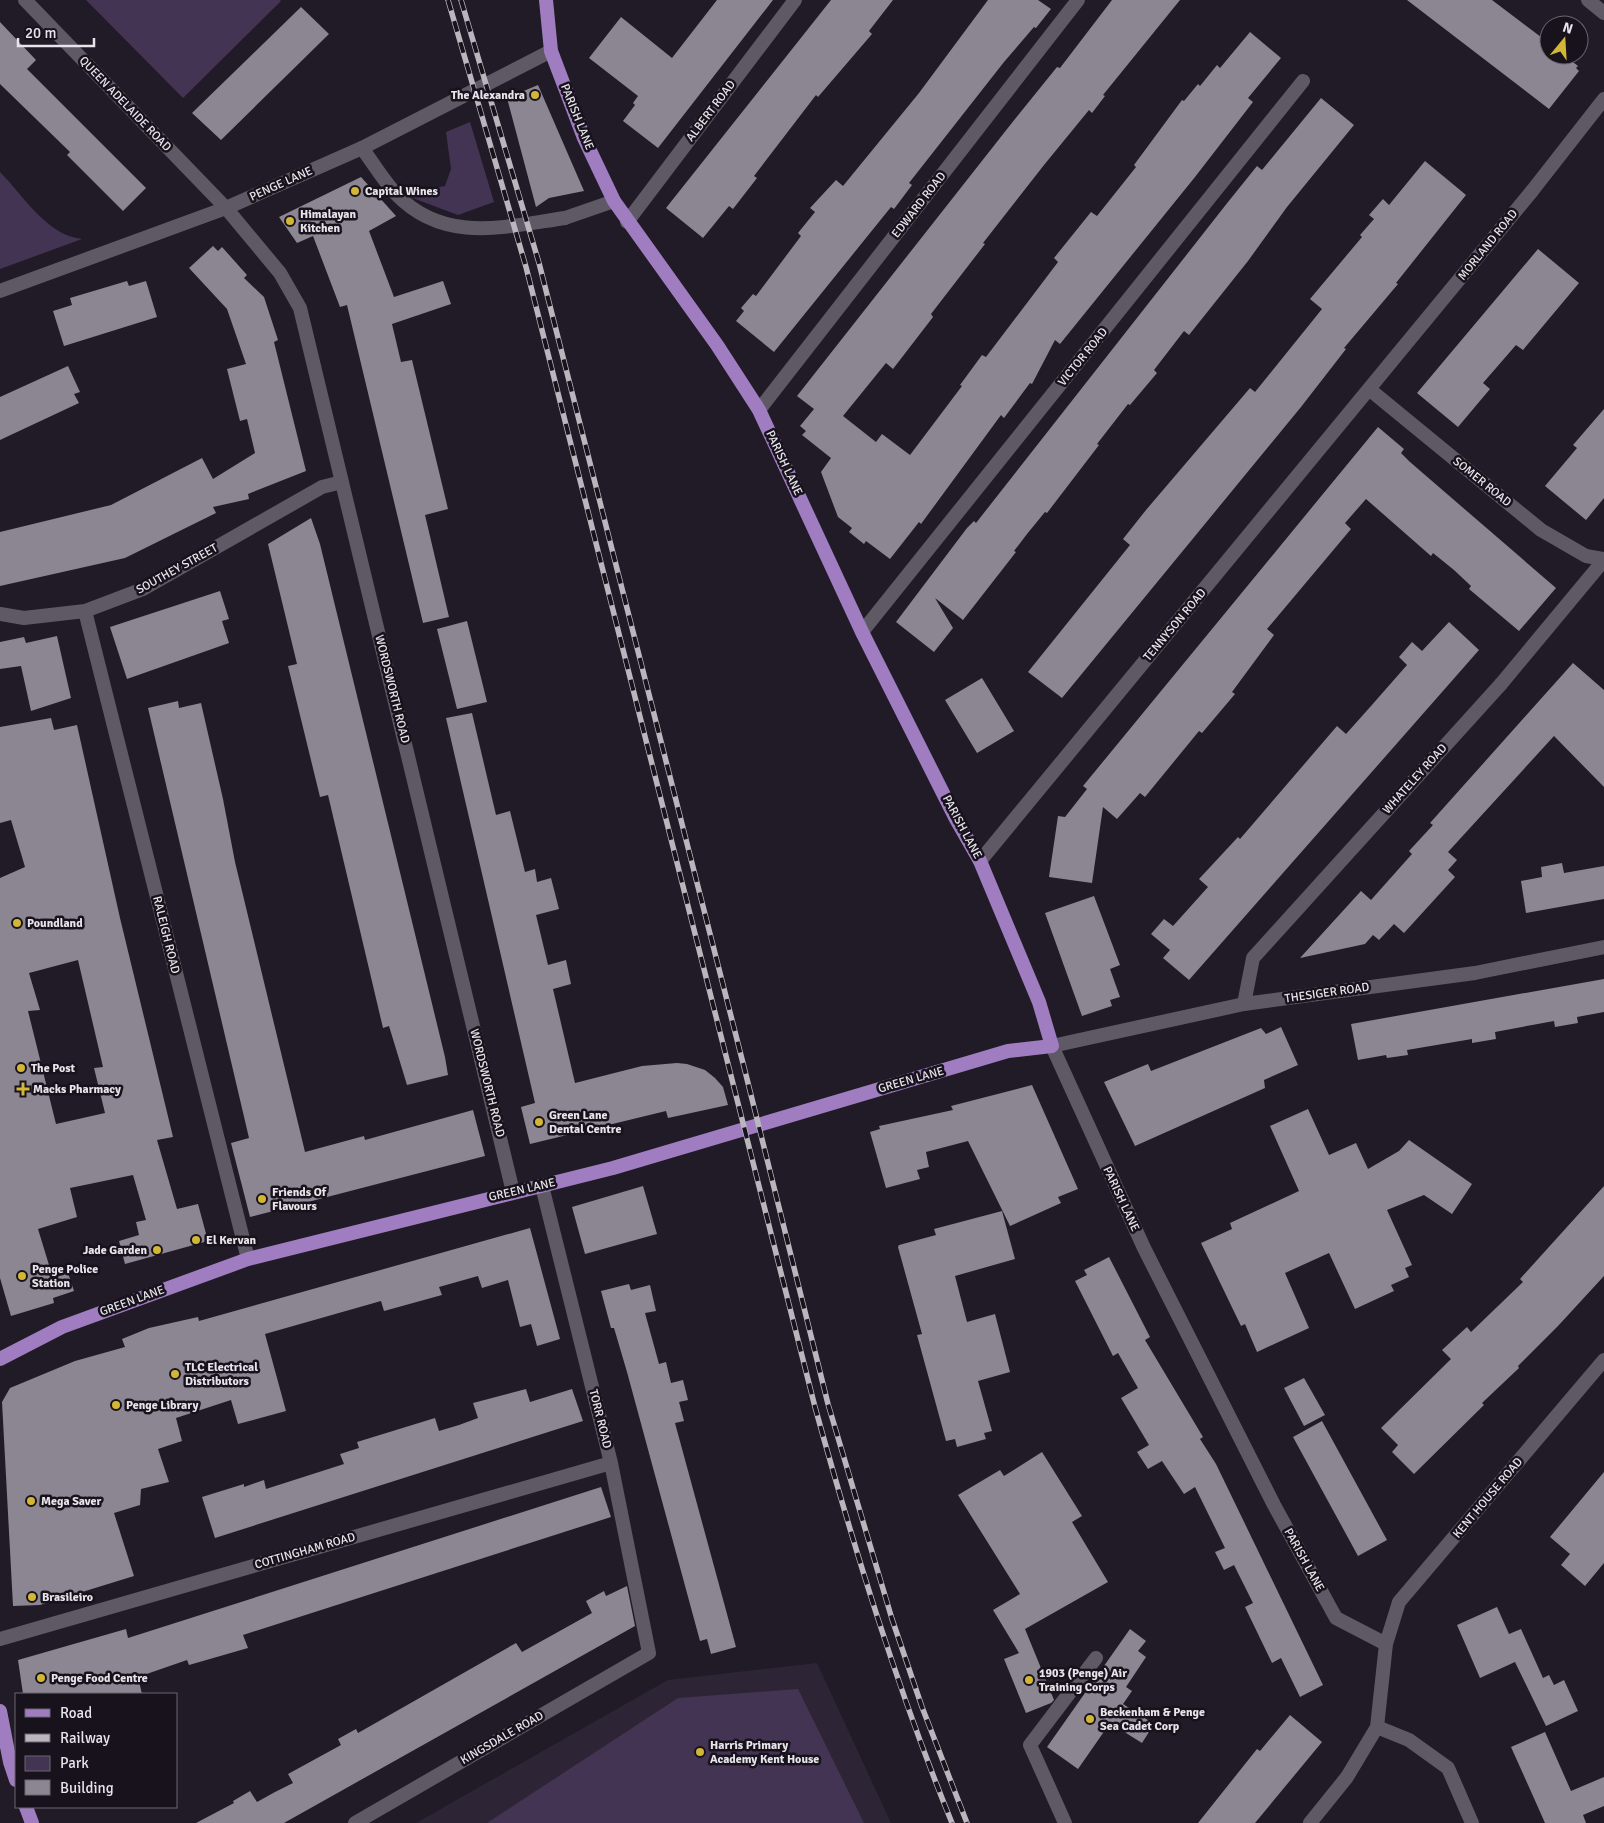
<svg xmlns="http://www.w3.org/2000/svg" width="1604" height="1823" font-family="Signika,sans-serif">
<rect width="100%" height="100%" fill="#201b26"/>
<!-- built -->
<path fill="#2d2535" d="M 817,1663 L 891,1823 L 416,1823 L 668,1680 Z"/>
<!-- green -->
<path fill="#443454" d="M 86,0 L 280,0 L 281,1 L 183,98 Z
M 470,122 L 494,202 L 458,215 L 410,197 L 412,187 L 422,190 L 445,186 L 451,169 L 446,132 Z
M 0,172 C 24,196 46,235 82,239 L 0,269 Z
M 798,1689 L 864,1823 L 487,1823 L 678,1698 Z"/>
<!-- building -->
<path fill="#8c8693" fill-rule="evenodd" d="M 717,0 L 773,0 L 658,148 L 623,121 L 635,105 L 633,103 L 638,96 L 589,58 L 621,17 L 672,58 Z
M 831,0 L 893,0 L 869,31 L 872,34 L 818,97 L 816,95 L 754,176 L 757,178 L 733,209 L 729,206 L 703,238 L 666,208 Z
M 988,0 L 1038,0 L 1051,9 L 1036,28 L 1034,27 L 1004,62 L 909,183 L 912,185 L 894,209 L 891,207 L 774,352 L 736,321 L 744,311 L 741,308 L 753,294 L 756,296 L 801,236 L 798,233 L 815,212 L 810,208 L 836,180 L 843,186 L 919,93 Z
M 1112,0 L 1180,0 L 1103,95 L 1105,96 L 1092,113 L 1089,110 L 1044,165 L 983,243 L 985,244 L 931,314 L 933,317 L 893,369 L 886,363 L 843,416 L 876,442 L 882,434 L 910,455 L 962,386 L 960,385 L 982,355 L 986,357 L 1058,262 L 1054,258 L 1091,212 L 1097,216 L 1136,167 L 1134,165 L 1182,100 L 1184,101 L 1198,84 L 1200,86 L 1217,65 L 1220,68 L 1250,32 L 1281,58 L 1248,98 L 1253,102 L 1195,177 L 1060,344 L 1055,340 L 1032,384 L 1030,383 L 1004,418 L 1001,415 L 921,524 L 919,522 L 890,559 L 866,541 L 864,544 L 849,532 L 852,528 L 838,517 L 821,472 L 831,458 L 802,435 L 806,431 L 800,426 L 814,409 L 797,396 L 1011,124 L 1057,67 L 1060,68 Z
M 1407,0 L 1492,0 L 1549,43 L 1549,55 L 1564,55 L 1578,66 L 1576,68 L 1579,71 L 1549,109 Z
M 301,7 L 329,34 L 221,140 L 192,113 Z
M 0,22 L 36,60 L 27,69 L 146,188 L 123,211 L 67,155 L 70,152 L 0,84 Z
M 538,85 L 584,191 L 549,198 L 536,207 L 507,98 Z
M 1321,98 L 1354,125 L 1287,207 L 1248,261 L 1189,335 L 1184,331 L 1154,370 L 1157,373 L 1130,405 L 1128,404 L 1097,444 L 1099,445 L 1047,513 L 1045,512 L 1027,534 L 1014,551 L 1016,552 L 963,620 L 935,598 L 953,628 L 934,652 L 896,622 L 967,528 L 974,521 L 976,523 L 1228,202 L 1257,166 L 1262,170 Z
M 1425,161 L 1466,195 L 1396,283 L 1398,284 L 1344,348 L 1346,349 L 1301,407 L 1062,698 L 1028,672 L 1130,545 L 1123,539 L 1146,510 L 1250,388 L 1255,392 L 1322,309 L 1310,299 L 1362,237 L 1360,235 L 1374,219 L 1369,215 L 1383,199 L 1389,205 Z
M 361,177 L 396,216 L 369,231 L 394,297 L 443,281 L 451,304 L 392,324 L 401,362 L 412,360 L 448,509 L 425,515 L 449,617 L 423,623 L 347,305 L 340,307 L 313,236 L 297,243 L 279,217 Z
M 213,246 L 218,251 L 222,247 L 247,275 L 244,278 L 264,297 L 278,340 L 274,342 L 306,471 L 248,494 L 249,499 L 213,507 L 216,513 L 125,558 L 0,586 L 0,532 L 111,505 L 202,458 L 213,479 L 255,453 L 247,419 L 240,421 L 227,369 L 246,364 L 227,309 L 189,268 Z
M 1538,249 L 1579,283 L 1523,350 L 1516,345 L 1483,383 L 1490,389 L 1458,427 L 1417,393 Z
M 127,281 L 129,286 L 146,281 L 157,317 L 64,346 L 53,311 L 72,305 L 70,298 Z
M 68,366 L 80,392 L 74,394 L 79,403 L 0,440 L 0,397 Z
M 1604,409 L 1604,498 L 1586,520 L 1545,486 L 1577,448 L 1573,445 Z
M 1378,427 L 1404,449 L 1401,453 L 1410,462 L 1556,588 L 1519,631 L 1469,589 L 1471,586 L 1454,570 L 1433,553 L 1431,556 L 1366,499 L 1345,523 L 1351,529 L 1267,629 L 1274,635 L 1232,692 L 1235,694 L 1202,733 L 1199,731 L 1145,797 L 1140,793 L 1117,819 L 1103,807 L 1092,883 L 1049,877 L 1058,816 L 1065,817 L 1087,789 L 1083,786 Z
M 311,518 L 320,544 L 445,1057 L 448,1075 L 407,1085 L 389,1026 L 383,1028 L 328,795 L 320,797 L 288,666 L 297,664 L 268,544 Z
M 220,591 L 229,619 L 222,621 L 229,643 L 127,679 L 110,627 Z
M 467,621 L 487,702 L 457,709 L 437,629 Z
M 1449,622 L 1479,650 L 1189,980 L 1163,958 L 1170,950 L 1151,934 L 1164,919 L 1173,926 L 1208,887 L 1199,879 L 1238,837 L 1240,839 L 1337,726 L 1346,734 L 1371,706 L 1407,665 L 1399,657 L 1412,642 L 1422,651 Z
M 57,636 L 71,698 L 31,711 L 21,666 L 0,669 L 0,642 L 24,637 L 26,643 Z
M 1573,663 L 1604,690 L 1604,787 L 1554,736 L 1448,852 L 1457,860 L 1448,870 L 1455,877 L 1404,933 L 1394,924 L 1379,940 L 1373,935 L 1365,944 L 1300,958 L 1361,891 L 1371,900 L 1412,854 L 1409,851 L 1433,825 L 1430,823 Z
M 982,678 L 1014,731 L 977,753 L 945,700 Z
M 178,701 L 179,708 L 201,703 L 223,799 L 235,862 L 305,1152 L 364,1136 L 365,1140 L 473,1110 L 485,1156 L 250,1217 L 231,1143 L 249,1138 L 148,708 Z
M 472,713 L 496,815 L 510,811 L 525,872 L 535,869 L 537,882 L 551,878 L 559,909 L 536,915 L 548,965 L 566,960 L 571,984 L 553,989 L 575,1083 L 642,1066 L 677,1063 L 687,1064 L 705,1070 L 715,1078 L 723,1087 L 728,1105 L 668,1118 L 666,1111 L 530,1144 L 521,1107 L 535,1103 L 446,718 Z
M 51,718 L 54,730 L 77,725 L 120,918 L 173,1137 L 157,1140 L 177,1209 L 198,1204 L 208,1241 L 125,1264 L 119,1241 L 139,1235 L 136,1222 L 146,1220 L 133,1175 L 70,1188 L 77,1217 L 38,1229 L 53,1278 L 68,1273 L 74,1291 L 53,1298 L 54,1303 L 11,1316 L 0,1278 L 0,878 L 25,867 L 11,820 L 0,823 L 0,727 ZM 78,960 L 103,1067 L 94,1068 L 105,1113 L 56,1124 L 28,1011 L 40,1010 L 29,973 Z
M 1562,863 L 1564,873 L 1604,866 L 1604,899 L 1526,913 L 1521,881 L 1542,877 L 1541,867 Z
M 1094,896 L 1120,965 L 1110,969 L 1120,997 L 1110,1000 L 1112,1006 L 1082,1016 L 1045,913 Z
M 1604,979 L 1604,1012 L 1577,1017 L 1578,1023 L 1555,1027 L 1554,1021 L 1495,1032 L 1496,1039 L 1472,1043 L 1472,1039 L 1407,1050 L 1408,1055 L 1387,1058 L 1386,1055 L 1358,1060 L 1351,1024 Z
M 1281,1027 L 1298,1065 L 1264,1080 L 1265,1088 L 1135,1146 L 1104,1082 L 1148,1064 L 1151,1071 L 1261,1028 L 1266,1034 Z
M 1032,1085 L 1078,1189 L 1058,1197 L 1061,1203 L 1010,1226 L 968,1141 L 926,1152 L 929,1167 L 917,1170 L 920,1179 L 886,1188 L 870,1132 L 880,1129 L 879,1126 L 953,1110 L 951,1106 Z
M 1308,1109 L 1329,1155 L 1356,1143 L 1368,1169 L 1399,1151 L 1409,1140 L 1472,1184 L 1452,1214 L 1424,1195 L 1387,1210 L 1412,1265 L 1405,1268 L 1409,1277 L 1391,1285 L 1394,1291 L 1355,1309 L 1329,1253 L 1285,1273 L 1309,1328 L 1257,1352 L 1245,1324 L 1241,1326 L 1201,1243 L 1232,1229 L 1230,1223 L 1299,1191 L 1270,1126 Z
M 643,1186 L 657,1234 L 585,1254 L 572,1207 Z
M 1604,1186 L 1604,1276 L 1558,1326 L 1518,1366 L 1519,1368 L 1482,1403 L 1484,1405 L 1414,1474 L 1392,1452 L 1398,1445 L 1381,1428 L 1451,1359 L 1442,1350 L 1467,1327 L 1471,1332 L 1523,1282 L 1520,1279 Z
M 1002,1211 L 1015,1259 L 955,1276 L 967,1322 L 995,1314 L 1010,1372 L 978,1381 L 992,1431 L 984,1433 L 986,1439 L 957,1447 L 955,1439 L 946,1441 L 917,1335 L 922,1334 L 898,1247 L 899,1245 L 936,1235 L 934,1229 Z
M 530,1228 L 560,1339 L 537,1346 L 531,1324 L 520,1327 L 508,1280 L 482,1288 L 478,1276 L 439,1287 L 442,1295 L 384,1311 L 381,1301 L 265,1334 L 286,1411 L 238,1424 L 231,1400 L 176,1418 L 182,1441 L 158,1449 L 169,1482 L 141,1489 L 140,1505 L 114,1513 L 134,1576 L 40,1605 L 13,1606 L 2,1402 L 10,1388 L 75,1361 L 125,1347 L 122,1339 L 149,1328 L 198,1317 L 199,1321 Z
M 1109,1257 L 1150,1337 L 1145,1340 L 1203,1437 L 1200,1439 L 1216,1464 L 1323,1685 L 1300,1697 L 1281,1658 L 1272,1663 L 1245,1607 L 1253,1603 L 1234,1565 L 1224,1570 L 1215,1552 L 1225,1548 L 1195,1487 L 1184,1494 L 1162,1461 L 1148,1469 L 1137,1452 L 1149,1445 L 1121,1398 L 1138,1388 L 1118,1353 L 1113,1356 L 1075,1281 L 1087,1275 L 1084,1270 Z
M 629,1284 L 631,1290 L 650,1285 L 656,1311 L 645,1313 L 659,1364 L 666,1362 L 671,1383 L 683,1380 L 688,1400 L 679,1402 L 684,1421 L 675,1423 L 736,1647 L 711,1654 L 707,1639 L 700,1641 L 627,1372 L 614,1328 L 611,1328 L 601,1291 Z
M 1304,1378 L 1325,1415 L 1304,1426 L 1284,1388 Z
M 526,1389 L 530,1402 L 572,1389 L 583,1421 L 215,1538 L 202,1497 L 244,1484 L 244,1487 L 264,1480 L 266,1489 L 344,1464 L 340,1454 L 359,1448 L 357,1442 L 435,1418 L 439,1431 L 459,1425 L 478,1418 L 473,1403 Z
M 1322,1421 L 1387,1540 L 1358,1556 L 1293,1437 Z
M 1042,1452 L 1082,1516 L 1072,1522 L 1108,1582 L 1025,1629 L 1054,1700 L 1051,1703 L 1026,1713 L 1004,1659 L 1019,1653 L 993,1610 L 1020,1594 L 958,1495 L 1000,1470 L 1004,1476 Z
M 1604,1472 L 1604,1563 L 1585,1586 L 1561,1565 L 1570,1554 L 1550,1537 Z
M 601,1487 L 611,1517 L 243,1635 L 248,1648 L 189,1665 L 187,1660 L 138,1677 L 142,1694 L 23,1694 L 18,1660 L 126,1629 L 128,1638 Z
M 627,1586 L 635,1626 L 284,1823 L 196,1823 L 234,1803 L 233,1801 L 250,1791 L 257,1802 L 275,1792 L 293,1783 L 288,1774 L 341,1745 L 338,1739 L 356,1729 L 358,1733 L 516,1643 L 522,1652 L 592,1613 L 586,1601 L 604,1591 L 606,1596 Z
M 1497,1607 L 1509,1634 L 1521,1629 L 1543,1678 L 1549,1675 L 1554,1685 L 1564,1680 L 1578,1711 L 1546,1726 L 1515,1662 L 1480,1678 L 1457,1625 Z
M 1130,1629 L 1146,1641 L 1138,1651 L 1146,1657 L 1126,1687 L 1132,1691 L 1123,1704 L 1154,1724 L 1142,1743 L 1110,1723 L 1078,1769 L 1047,1747 Z
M 1290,1715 L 1322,1742 L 1255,1823 L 1198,1823 L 1257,1749 L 1260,1751 Z
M 1545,1732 L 1571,1791 L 1604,1777 L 1604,1806 L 1583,1815 L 1586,1823 L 1545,1823 L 1533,1796 L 1511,1747 Z"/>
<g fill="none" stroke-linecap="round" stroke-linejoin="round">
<!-- pedestrian -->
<path stroke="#5f5966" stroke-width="14" d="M 1532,191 L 1604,99
M 565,218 L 614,201
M 1501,684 L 1604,560"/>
<!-- minor -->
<path stroke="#5f5966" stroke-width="14" d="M 25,0 L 226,208 L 280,273 L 300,308 L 513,1192
M 362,148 C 373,163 383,180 396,194 C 444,244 504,227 565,218
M 627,222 L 795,0
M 1369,389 L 1541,530 L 1586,556 L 1604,559
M 759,410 L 1078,0
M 85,611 L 248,1259
M 0,614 L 24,618 L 85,611 L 143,589 L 322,487 L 342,482
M 862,632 L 1303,81
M 980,861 L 1532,191
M 1244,1004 L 1253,958 L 1501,684
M 0,1639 L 611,1463
M 355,1823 L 649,1653 L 611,1463 L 542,1186
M 1065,1823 L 1030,1745 L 1096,1658"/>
<!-- tertiary -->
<path stroke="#5f5966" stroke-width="14" d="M 1588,0 L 1604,13
M 0,291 L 226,208 L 362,148 L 551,51
M 1386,1644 L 1336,1618 L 1274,1505 L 1144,1248 L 1052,1046 L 1244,1004 L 1475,973 L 1604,947
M 1310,1823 L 1347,1777 L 1377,1727
M 1472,1823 L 1448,1768 L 1409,1740 L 1377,1727 L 1386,1644 L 1399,1602 L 1604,1360"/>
<!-- primary -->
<path stroke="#9f7dc0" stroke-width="14" d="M 0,1359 L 62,1327 L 248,1259 L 613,1168 L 1008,1051 L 1052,1046 L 1039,1002 L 980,861 L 956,819 L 862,632 L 759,410 L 717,345 L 614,201 L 584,138 L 551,51 L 546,0
M 0,1711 L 10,1762 L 16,1780
M 26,1807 L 32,1823"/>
<defs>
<path id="rail" d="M 448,0 L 526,267 L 815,1407 C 854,1548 897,1688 952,1823
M 461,0 L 539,263 L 745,1071 L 828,1404 L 892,1619 L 922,1707 L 967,1823"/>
</defs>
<!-- rail casing -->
<use href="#rail" stroke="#b9b6be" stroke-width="5.5"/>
<!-- rail -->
<use href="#rail" stroke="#17121c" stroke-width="4" stroke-dasharray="11" stroke-linecap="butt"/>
</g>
<!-- markers -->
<g fill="#d2b736" stroke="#17121c" stroke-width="2">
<circle cx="535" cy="95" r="5"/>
<circle cx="355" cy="191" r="5"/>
<circle cx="290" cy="221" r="5"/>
<circle cx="17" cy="923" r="5"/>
<circle cx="21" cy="1068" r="5"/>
<path d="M20.5 1081.5h5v5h5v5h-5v5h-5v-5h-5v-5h5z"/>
<circle cx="539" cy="1122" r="5"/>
<circle cx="262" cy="1199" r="5"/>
<circle cx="196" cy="1240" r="5"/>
<circle cx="157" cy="1250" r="5"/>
<circle cx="22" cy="1276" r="5"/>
<circle cx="175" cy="1374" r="5"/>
<circle cx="116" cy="1405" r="5"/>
<circle cx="31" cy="1501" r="5"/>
<circle cx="32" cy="1597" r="5"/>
<circle cx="41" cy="1678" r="5"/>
<circle cx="1029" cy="1680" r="5"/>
<circle cx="1090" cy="1719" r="5"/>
<circle cx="700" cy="1752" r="5"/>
</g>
<g text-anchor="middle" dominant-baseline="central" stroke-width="5" stroke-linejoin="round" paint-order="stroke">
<!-- poi labels -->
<g font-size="12" font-weight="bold" fill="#e7e4eb" stroke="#17121c" text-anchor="start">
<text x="525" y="95" text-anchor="end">The Alexandra</text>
<text x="365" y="191">Capital Wines</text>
<text x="300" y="214">Himalayan<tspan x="300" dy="14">Kitchen</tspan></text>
<text x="27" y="923">Poundland</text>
<text x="31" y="1068">The Post</text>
<text x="33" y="1089">Macks Pharmacy</text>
<text x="549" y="1115">Green Lane<tspan x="549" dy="14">Dental Centre</tspan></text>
<text x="272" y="1192">Friends Of<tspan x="272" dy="14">Flavours</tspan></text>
<text x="206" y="1240">El Kervan</text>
<text x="147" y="1250" text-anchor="end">Jade Garden</text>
<text x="32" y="1269">Penge Police<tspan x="32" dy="14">Station</tspan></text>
<text x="185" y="1367">TLC Electrical<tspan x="185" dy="14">Distributors</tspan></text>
<text x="126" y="1405">Penge Library</text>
<text x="41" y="1501">Mega Saver</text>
<text x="42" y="1597">Brasileiro</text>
<text x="1039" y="1673">1903 (Penge) Air<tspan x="1039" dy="14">Training Corps</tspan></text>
<text x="51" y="1678">Penge Food Centre</text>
<text x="1100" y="1712">Beckenham &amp; Penge<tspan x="1100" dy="14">Sea Cadet Corp</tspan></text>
<text x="710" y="1745">Harris Primary<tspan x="710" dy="14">Academy Kent House</tspan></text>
</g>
<!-- street labels -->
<g font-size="12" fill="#e7e4eb" stroke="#17121c">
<text transform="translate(125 104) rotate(46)">QUEEN ADELAIDE ROAD</text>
<text transform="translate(711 111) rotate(-53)">ALBERT ROAD</text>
<text transform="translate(577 117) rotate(68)">PARISH LANE</text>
<text transform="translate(281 184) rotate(-24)">PENGE LANE</text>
<text transform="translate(919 205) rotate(-52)">EDWARD ROAD</text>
<text transform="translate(1488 245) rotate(-51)">MORLAND ROAD</text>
<text transform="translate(1083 357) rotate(-51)">VICTOR ROAD</text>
<text transform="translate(784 463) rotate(65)">PARISH LANE</text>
<text transform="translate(1482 482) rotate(39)">SOMER ROAD</text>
<text transform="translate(177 569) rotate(-29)">SOUTHEY STREET</text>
<text transform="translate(1175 625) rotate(-50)">TENNYSON ROAD</text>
<text transform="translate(392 689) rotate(76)">WORDSWORTH ROAD</text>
<text transform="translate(1415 779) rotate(-48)">WHATELEY ROAD</text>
<text transform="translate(962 827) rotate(62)">PARISH LANE</text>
<text transform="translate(166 935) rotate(76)">RALEIGH ROAD</text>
<text transform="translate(1327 993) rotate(-8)">THESIGER ROAD</text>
<text transform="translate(911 1080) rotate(-16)">GREEN LANE</text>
<text transform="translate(487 1083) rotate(76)">WORDSWORTH ROAD</text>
<text transform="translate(522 1190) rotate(-13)">GREEN LANE</text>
<text transform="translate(1121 1199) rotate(65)">PARISH LANE</text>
<text transform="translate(132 1301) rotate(-20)">GREEN LANE</text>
<text transform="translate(600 1419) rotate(76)">TORR ROAD</text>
<text transform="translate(1488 1498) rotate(-50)">KENT HOUSE ROAD</text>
<text transform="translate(305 1551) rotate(-16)">COTTINGHAM ROAD</text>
<text transform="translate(1304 1560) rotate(61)">PARISH LANE</text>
<text transform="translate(502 1738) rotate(-30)">KINGSDALE ROAD</text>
</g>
</g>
<!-- legend -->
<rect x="15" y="1693" width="162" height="115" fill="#17121c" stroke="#6a666f"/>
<rect x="25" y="1709" width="25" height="8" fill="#9f7dc0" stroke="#6a666f"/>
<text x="60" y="1718" font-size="15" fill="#e7e4eb">Road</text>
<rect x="25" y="1734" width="25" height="8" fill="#b9b6be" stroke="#6a666f"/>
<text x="60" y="1743" font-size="15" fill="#e7e4eb">Railway</text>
<rect x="25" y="1756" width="25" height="15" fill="#443454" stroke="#6a666f"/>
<text x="60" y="1768" font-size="15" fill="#e7e4eb">Park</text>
<rect x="25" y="1780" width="25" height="15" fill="#8c8693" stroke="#6a666f"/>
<text x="60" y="1793" font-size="15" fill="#e7e4eb">Building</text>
<!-- north arrow -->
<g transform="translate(1564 40) rotate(18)"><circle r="24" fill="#17121c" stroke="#6a666f"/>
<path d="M0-4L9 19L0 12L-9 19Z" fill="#d2b736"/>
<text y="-8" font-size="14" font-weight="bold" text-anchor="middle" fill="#e7e4eb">N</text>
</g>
<!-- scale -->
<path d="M18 38v8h76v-8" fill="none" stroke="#e7e4eb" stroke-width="2.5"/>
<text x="25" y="38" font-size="15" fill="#e7e4eb" stroke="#17121c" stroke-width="4" paint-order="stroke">20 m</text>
</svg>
